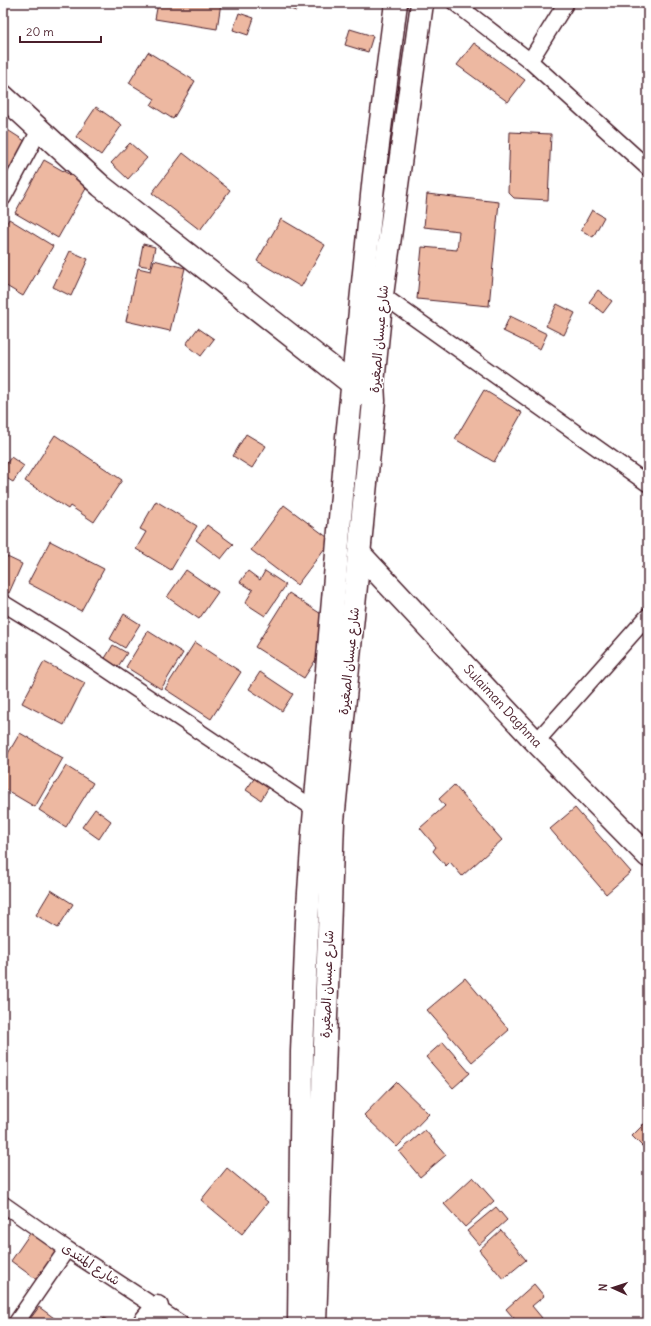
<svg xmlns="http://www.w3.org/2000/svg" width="651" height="1326" font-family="Delius,'Playpen Sans Arabic',sans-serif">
<rect width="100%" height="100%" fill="#fff"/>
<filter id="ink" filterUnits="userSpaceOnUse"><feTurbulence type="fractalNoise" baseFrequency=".025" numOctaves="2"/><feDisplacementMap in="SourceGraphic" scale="8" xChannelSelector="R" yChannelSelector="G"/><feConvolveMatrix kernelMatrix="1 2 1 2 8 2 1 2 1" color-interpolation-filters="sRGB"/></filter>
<g filter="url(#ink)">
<!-- building -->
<path fill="#edb8a1" stroke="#4a1f2b" d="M 158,3 L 221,3 L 217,29 L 155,19 Z
M 273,3 L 299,3 L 296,11 Z
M 239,13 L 254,18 L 248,35 L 233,30 Z
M 350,29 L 373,36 L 368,52 L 345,45 Z
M 474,43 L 525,80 L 508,102 L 457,65 Z
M 148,52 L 195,81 L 173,119 L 151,105 L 155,99 L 129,83 Z
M 96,107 L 122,125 L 101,155 L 76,137 Z
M 3,127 L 31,145 L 3,188 Z
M 510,132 L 551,134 L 548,200 L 514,198 L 508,192 Z
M 130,143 L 147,158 L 128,179 L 111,163 Z
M 183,153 L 230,190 L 200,230 L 152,193 Z
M 44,160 L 88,185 L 58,238 L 15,213 Z
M 427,194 L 499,202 L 489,306 L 417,299 L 422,247 L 457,250 L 459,231 L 424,227 Z
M 592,210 L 604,217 L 593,237 L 581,230 Z
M 9,219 L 53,246 L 23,296 L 3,284 L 3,230 Z
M 281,219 L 325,245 L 301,287 L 257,261 Z
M 143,244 L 155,247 L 151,267 L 139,265 Z
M 70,251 L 88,259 L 71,296 L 53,287 Z
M 154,260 L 185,268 L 170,331 L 126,321 L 138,268 L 151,271 Z
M 598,290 L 612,301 L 603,313 L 589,302 Z
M 557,304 L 575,313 L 564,335 L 546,326 Z
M 510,316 L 547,334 L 540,349 L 503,331 Z
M 198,328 L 214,339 L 201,356 L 186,344 Z
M 484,390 L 522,413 L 494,462 L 455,439 Z
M 246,434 L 266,446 L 252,468 L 233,456 Z
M 55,435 L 122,480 L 94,522 L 70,506 L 68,509 L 25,481 Z
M 11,457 L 24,466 L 13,482 L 3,476 L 3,469 Z
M 156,501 L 197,526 L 171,570 L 136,549 L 146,532 L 140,529 Z
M 284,505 L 331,540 L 297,585 L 251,550 Z
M 207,525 L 233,544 L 221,559 L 196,540 Z
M 50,541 L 104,569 L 81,611 L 28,583 Z
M 3,555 L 22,564 L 9,593 L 3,590 Z
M 648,563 L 648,576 L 641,568 Z
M 186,570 L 218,592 L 199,619 L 167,597 Z
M 248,571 L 260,580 L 265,571 L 286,585 L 265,616 L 245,603 L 253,590 L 240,582 Z
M 289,593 L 338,625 L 304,678 L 255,647 Z
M 124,614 L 140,624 L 125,648 L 110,639 Z
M 148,631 L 183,653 L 161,689 L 126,667 Z
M 195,642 L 241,672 L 211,719 L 165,689 Z
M 113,645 L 127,653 L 117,668 L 104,660 Z
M 44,662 L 85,683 L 64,725 L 22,703 Z
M 260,672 L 293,694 L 282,711 L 249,689 Z
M 20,733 L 63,758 L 35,807 L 3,788 L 3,762 Z
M 66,766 L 93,783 L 66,827 L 39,810 Z
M 256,776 L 270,785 L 261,800 L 246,790 Z
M 454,785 L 502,840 L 462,876 L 450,862 L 446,866 L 433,851 L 436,847 L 420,828 L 445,806 L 439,799 Z
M 575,808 L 631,872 L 606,894 L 550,829 Z
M 95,809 L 111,821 L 99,839 L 82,827 Z
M 51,890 L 73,904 L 58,928 L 36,915 Z
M 465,978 L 509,1030 L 472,1062 L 427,1010 Z
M 443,1042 L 470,1073 L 453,1088 L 426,1057 Z
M 396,1082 L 429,1114 L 397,1147 L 364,1115 Z
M 645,1123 L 648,1126 L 648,1146 L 645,1149 L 632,1136 Z
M 425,1130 L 446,1155 L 420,1177 L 399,1152 Z
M 227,1168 L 268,1202 L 242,1234 L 201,1200 Z
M 473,1177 L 494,1201 L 465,1227 L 444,1204 Z
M 496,1207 L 507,1220 L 479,1245 L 467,1231 Z
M 501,1230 L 526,1260 L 503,1279 L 479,1250 Z
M 31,1232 L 58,1251 L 37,1280 L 11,1261 Z
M 534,1284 L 544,1296 L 532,1306 L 542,1318 L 536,1323 L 518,1323 L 506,1309 Z
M 39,1307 L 61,1323 L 27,1323 Z
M 104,1318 L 112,1323 L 101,1323 Z"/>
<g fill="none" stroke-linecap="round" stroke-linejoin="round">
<defs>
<path id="service" d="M 455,3 L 530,61 L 648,168
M 530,61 L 566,3
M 3,198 L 40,129
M 382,295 L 648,484
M 3,603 L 63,640 L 322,814
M 536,742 L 648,616
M 3,1204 L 67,1249 L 180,1323
M 16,1323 L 67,1249"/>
<path id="minor" d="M 3,96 L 101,186 L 365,394
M 360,554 L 536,742 L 648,856
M 144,1323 L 157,1307"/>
<path id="tertiary" d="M 315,1323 L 333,821 L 374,401 L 373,383 L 382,295 L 422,3"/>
<path id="secondary" d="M 299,1323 L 302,1052 L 307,922 L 313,833 L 347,437 L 374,176 L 396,3"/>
</defs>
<!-- service casing -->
<use href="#service" stroke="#4a1f2b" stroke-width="18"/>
<!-- minor casing -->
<use href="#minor" stroke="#4a1f2b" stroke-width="25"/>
<!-- tertiary casing -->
<use href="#tertiary" stroke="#4a1f2b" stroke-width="25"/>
<!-- secondary casing -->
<use href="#secondary" stroke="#4a1f2b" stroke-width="25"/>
<!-- service -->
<use href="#service" stroke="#fff" stroke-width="15"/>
<!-- minor -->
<use href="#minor" stroke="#fff" stroke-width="22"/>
<!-- tertiary -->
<use href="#tertiary" stroke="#fff" stroke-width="22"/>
<!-- secondary -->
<use href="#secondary" stroke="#fff" stroke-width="22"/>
</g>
</g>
<g text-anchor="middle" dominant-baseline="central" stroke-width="3" stroke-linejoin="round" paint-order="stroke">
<!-- street labels -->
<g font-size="13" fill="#4a1f2b" stroke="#fff">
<text transform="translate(379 339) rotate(-85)">شارع عبسان الصغيرة</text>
<text transform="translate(349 661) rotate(-84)">شارع عبسان الصغيرة</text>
<text transform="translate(503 706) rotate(47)">Sulaiman Daghma</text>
<text transform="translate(327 984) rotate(-88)">شارع عبسان الصغيرة</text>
<text transform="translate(91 1264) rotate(33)">شارع المنتدى</text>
</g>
</g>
<!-- margin -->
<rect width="651" height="1326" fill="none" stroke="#fff" stroke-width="16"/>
<rect x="8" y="8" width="635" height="1310" fill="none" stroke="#4a1f2b" stroke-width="1.5" filter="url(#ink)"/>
<!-- north arrow -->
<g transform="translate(613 1288) rotate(273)" stroke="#ffffff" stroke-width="3" paint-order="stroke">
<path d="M0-3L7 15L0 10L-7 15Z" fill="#4a1f2b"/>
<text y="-6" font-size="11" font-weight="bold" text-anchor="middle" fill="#4a1f2b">N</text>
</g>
<!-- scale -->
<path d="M20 36v6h81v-6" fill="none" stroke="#4a1f2b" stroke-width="2"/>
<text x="26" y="36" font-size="12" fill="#4a1f2b" stroke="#ffffff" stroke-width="3" paint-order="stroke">20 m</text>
</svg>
